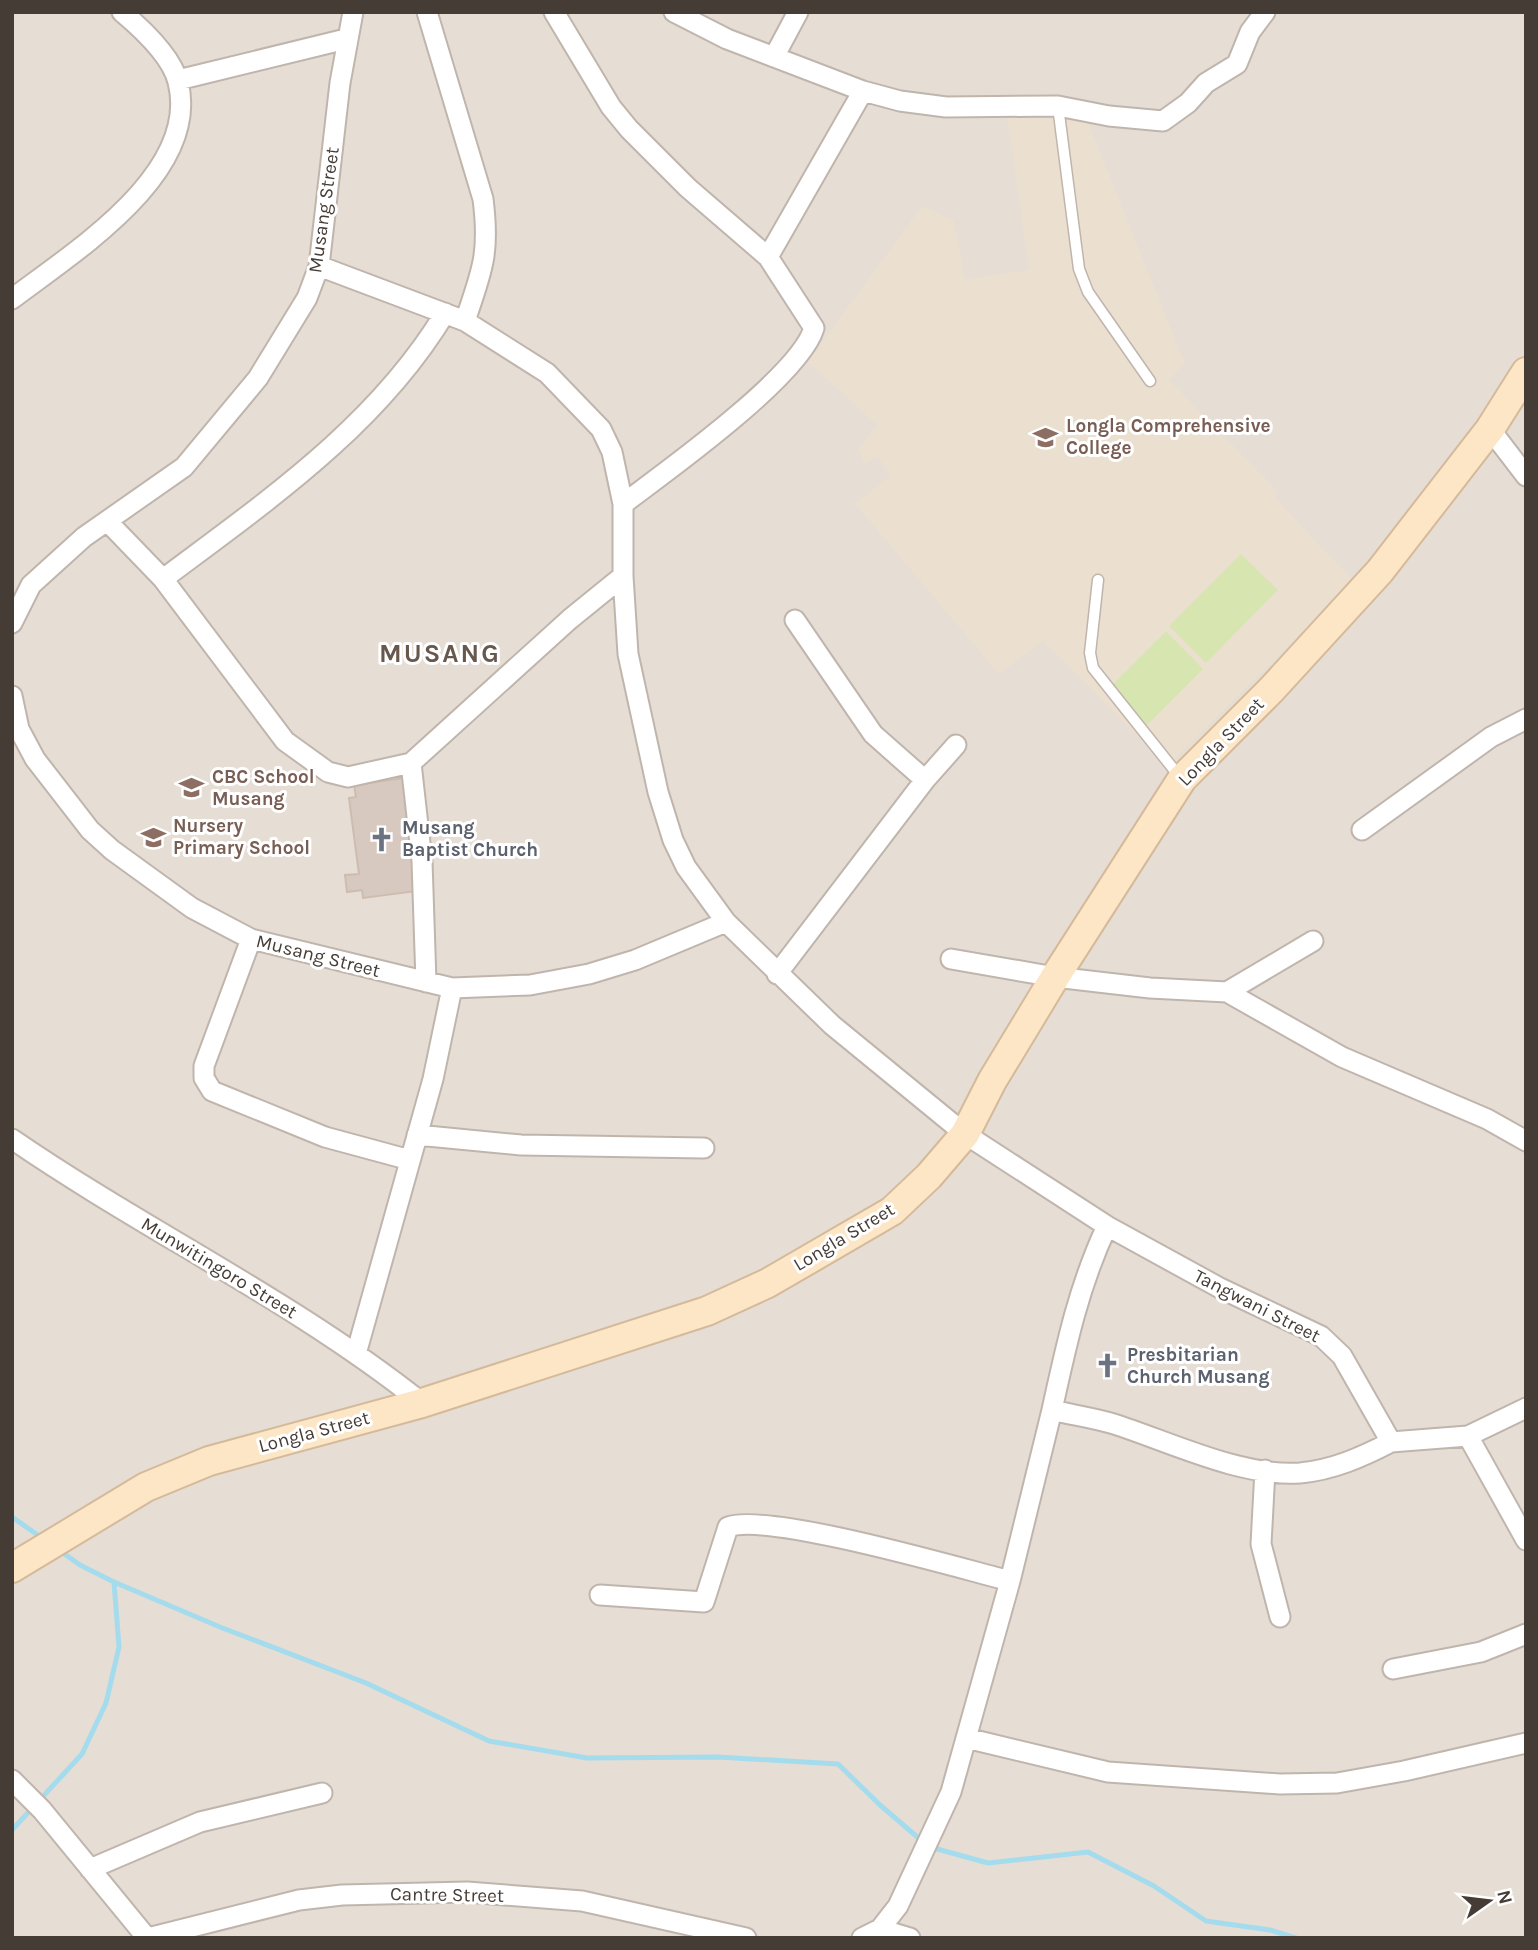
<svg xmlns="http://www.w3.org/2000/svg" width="1538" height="1950" font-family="Karla,sans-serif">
<rect width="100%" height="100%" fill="#f2ece6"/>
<!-- residential -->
<path fill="#e6ddd4" d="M 12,12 L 1526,12 L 1526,1938 L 12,1938 Z"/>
<!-- education -->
<path fill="#ebdfd0" d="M 1085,115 L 1185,363 L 1169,380 L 1276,489 L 1276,499 L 1354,581 L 1167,766 L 1043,641 L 999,674 L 855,504 L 890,476 L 878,457 L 864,464 L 858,449 L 877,425 L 808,362 L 922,206 L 954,221 L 965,279 L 1029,270 L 1007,116 L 1069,120 Z"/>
<!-- green -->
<path fill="#d7e5b0" d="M 1241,554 L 1278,590 L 1206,663 L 1169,626 Z
M 1166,631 L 1203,669 L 1147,725 L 1109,688 Z"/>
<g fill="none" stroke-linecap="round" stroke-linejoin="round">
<!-- stream -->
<path stroke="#a4dced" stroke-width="5" d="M 12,1517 L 42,1538
M 114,1582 L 220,1627 L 366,1683 L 489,1741 L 587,1758 L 718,1757 L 838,1764 L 880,1805 L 922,1841
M 12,1830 L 82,1754 L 106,1703 L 119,1647 L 114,1582 L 80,1565 L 59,1550
M 930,1847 L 988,1863 L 1088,1852 L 1154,1886 L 1206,1921 L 1270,1930 L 1296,1938"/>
</g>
<!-- building -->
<path fill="#d7c9bf" stroke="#cebdaf" stroke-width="2" d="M 411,777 L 415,803 L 405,804 L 417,891 L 363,898 L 362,890 L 347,892 L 345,875 L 359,874 L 349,798 L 356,797 L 354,785 Z"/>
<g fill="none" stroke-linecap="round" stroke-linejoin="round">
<defs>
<path id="lane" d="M 1058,106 L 1079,269 L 1088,292 L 1150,381
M 1098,580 L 1090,653 L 1093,668 L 1179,776"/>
<path id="street" d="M 427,12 L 483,199 C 490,254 482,271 465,321
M 554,12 L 611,107 L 629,129 L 688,188 L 768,257 L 814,328 C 800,376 667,471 623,504
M 674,12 L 727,39 L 863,91 L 900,101 L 946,107 L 1058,106 L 1109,116 L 1163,121 L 1188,103 L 1206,83 L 1237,64 L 1250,32 L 1265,12
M 774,57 L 798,12
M 178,80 L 346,39
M 768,257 L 863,91
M 319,266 L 465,321 L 547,373 L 601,429 L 612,452 L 623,504 L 623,576 L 628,654 L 658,792 L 673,840 L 686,867 L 726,922 L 832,1025 L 965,1134 L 1107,1226 L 1220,1288 L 1321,1336 L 1342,1356 L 1391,1442 L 1468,1436 L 1526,1408
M 12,299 C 75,251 201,173 178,82 C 172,57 141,28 122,12
M 1490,429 L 1526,476
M 107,521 L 163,579 L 285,741 L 328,772 L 348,777 L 411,763 L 570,619 L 623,576
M 163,579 C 267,501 377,426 445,313
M 795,620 L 873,734 L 925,780
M 12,623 L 31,585 L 84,537 L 184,467 L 258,378 L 307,298 L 319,266 L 340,83 L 353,12
M 12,696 L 19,729 L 35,759 L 90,830 L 112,850 L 192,908 L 251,939 L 452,988 L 530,985 L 589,974 L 635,960 L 726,922
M 411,763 L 422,861 L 426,982
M 1362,830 L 1491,737 L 1526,719
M 251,939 L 204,1066 L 204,1078 L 212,1091 L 325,1137 L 410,1160
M 951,959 L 1055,977 L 1150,988 L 1227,992 L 1342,1057 L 1487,1119 L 1526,1141
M 777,974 L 925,780 L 956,745
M 1227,992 L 1313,941
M 417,1135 L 521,1145 L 704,1148
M 12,1139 C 146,1231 294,1301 422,1403
M 1107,1226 C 1079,1285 1066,1346 1052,1410 C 1072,1415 1094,1418 1114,1424 C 1170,1442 1241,1477 1300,1473 C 1333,1470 1362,1457 1391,1442
M 356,1354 L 433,1079 L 452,988
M 1468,1436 L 1526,1540
M 1265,1470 L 1261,1544 L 1280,1617
M 600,1595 L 704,1602 L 728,1527 C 767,1512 959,1568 1010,1581
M 1393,1669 L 1481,1652 L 1526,1634
M 966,1738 L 1108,1772 L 1280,1784 L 1337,1783 L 1404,1771 L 1526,1743
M 12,1780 L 42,1810 L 147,1938
M 90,1869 L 200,1822 L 322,1793
M 880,1929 L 910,1938
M 148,1938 L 299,1900 L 342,1895 L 467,1892 L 582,1901 L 746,1938
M 862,1938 L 880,1929 L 898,1906 L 951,1792 L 1010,1581 L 1052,1410"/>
<path id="secondary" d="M 12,1568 L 146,1487 L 209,1461 L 422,1403 L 707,1311 L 768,1283 L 892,1211 L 929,1176 L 965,1134 L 992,1081 L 1055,977 L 1182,779 L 1271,690 L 1380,571 L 1490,429 L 1526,372"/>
</defs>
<!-- lane casing -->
<use href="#lane" stroke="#c0b5ac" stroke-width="13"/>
<!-- street casing -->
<use href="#street" stroke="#c0b5ac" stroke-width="23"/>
<!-- secondary casing -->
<use href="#secondary" stroke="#d4ba9a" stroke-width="32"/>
<!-- lane -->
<use href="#lane" stroke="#fff" stroke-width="10"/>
<!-- street -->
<use href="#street" stroke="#fff" stroke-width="19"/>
<!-- secondary -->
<use href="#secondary" stroke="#fde6c6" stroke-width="28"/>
</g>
<!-- icons -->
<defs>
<symbol id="school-bare" viewBox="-9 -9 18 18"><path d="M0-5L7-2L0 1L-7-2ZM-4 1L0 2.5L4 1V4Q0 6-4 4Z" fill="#8d6e63" stroke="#fff" stroke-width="2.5" paint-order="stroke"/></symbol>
<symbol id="church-bare" viewBox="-9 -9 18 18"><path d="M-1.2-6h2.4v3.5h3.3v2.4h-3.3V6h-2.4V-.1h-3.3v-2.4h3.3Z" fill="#6b7280" stroke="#fff" stroke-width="2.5" paint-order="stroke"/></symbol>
</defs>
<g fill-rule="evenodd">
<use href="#school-bare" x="1028" y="420" width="35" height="35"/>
<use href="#school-bare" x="174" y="770" width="35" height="35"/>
<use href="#school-bare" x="136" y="820" width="35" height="35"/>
<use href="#church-bare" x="364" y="822" width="35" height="35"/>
<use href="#church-bare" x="1090" y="1348" width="35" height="35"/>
</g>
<g text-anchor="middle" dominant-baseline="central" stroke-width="6" stroke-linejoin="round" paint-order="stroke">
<!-- street labels -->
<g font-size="19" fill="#453c36" stroke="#fff">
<text transform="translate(324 210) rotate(-82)">Musang Street</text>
<text transform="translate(1221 742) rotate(-46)">Longla Street</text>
<text transform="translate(318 956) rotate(14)">Musang Street</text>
<text transform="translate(844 1237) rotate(-31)">Longla Street</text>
<text transform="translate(219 1268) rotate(31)">Munwitingoro Street</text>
<text transform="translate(1257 1306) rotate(27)">Tangwani Street</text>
<text transform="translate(314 1432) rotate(-15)">Longla Street</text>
<text transform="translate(447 1895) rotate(1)">Cantre Street</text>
</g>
<!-- education labels -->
<g font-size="19" font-weight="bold" fill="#785e54" stroke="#fff" text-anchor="start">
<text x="1066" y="426">Longla Comprehensive<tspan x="1066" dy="22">College</tspan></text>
<text x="212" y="777">CBC School<tspan x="212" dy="22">Musang</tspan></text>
<text x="173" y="826">Nursery<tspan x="173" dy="22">Primary School</tspan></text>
</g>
<!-- worship labels -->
<g font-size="19" font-weight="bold" fill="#5b616d" stroke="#fff" text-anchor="start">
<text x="402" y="828">Musang<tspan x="402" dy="22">Baptist Church</tspan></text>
<text x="1127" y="1355">Presbitarian<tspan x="1127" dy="22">Church Musang</tspan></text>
</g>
<!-- district labels -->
<g font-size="26" font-weight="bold" letter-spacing="2" fill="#67584d" stroke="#fff">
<text x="440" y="653">MUSANG</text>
</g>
</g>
<!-- border -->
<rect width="1538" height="1950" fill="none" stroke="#453c36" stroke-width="28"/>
<!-- north arrow -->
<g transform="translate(1489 1901) rotate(76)" stroke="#ffffff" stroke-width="5" paint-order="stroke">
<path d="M0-5L12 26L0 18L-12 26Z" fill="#453c36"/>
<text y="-10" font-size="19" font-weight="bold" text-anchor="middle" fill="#453c36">N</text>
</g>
</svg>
